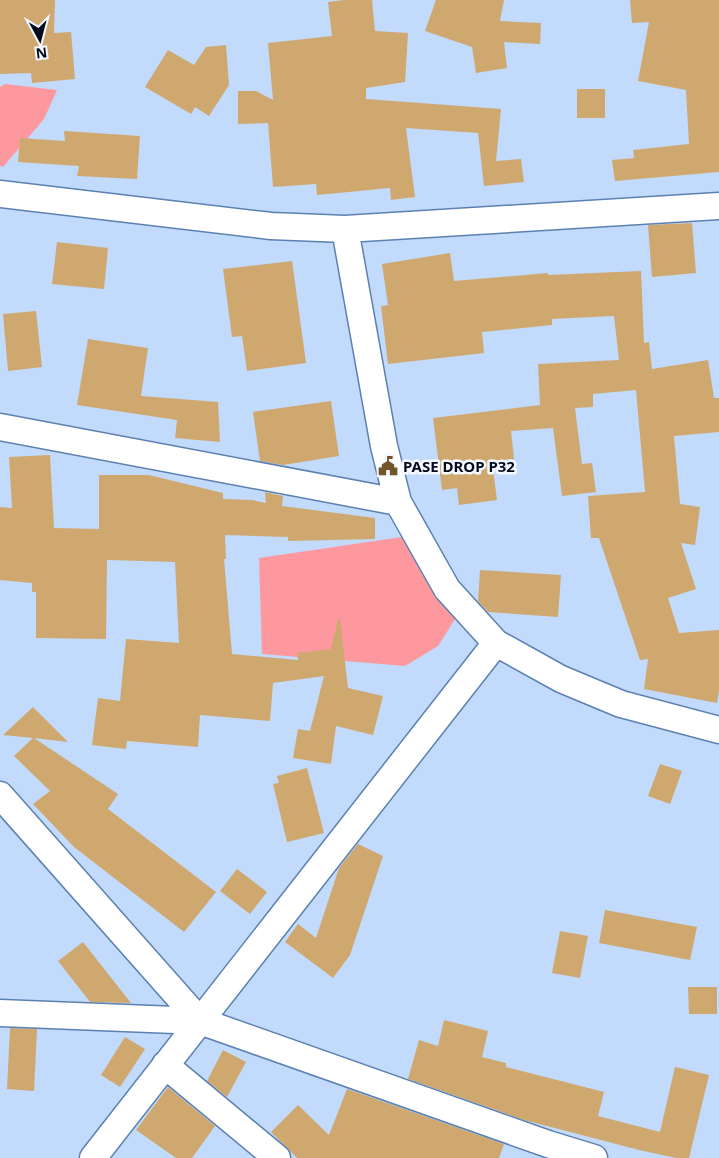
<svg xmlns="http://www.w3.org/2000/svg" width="719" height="1158" font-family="'Noto Sans',sans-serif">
<rect width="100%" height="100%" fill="#c2dafb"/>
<!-- green -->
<path fill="#fd989f" d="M 5,84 L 57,90 L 44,119 L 3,167 L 0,166 L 0,87 Z
M 402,537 L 457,616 L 438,646 L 405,666 L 262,654 L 259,558 Z"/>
<!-- building -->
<path fill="#cfa870" d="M 0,0 L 55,0 L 54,33 L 71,32 L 75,79 L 32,83 L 31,73 L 0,74 Z
M 344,0 L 372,0 L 375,31 L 408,33 L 405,82 L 366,88 L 366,99 L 501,109 L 496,161 L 521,159 L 524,182 L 484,186 L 478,133 L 406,128 L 415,197 L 391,200 L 390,188 L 317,195 L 316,184 L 273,187 L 268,123 L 238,124 L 238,91 L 256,91 L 273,100 L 268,43 L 332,36 L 328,2 Z
M 436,0 L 504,0 L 500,21 L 541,23 L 540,44 L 504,42 L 507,68 L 476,73 L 472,47 L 425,31 Z
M 630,0 L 719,0 L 719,172 L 615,181 L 612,160 L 634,158 L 633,150 L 689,144 L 686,90 L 638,81 L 649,22 L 632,23 Z
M 226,45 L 229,85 L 209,116 L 195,107 L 191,114 L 145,87 L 168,50 L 194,65 L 206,47 Z
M 577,89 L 605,89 L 605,118 L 577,118 Z
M 64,131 L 140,136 L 137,179 L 77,176 L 79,166 L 18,162 L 20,138 L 65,141 Z
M 692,223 L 696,273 L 652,277 L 648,225 Z
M 57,242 L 108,248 L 104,289 L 52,284 Z
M 450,253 L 454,281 L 548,273 L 548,275 L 641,271 L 644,343 L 649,342 L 652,369 L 708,360 L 714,398 L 719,398 L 719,432 L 674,436 L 680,504 L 700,507 L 695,545 L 681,543 L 696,589 L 668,598 L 679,633 L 719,630 L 719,690 L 717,703 L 644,689 L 648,659 L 640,660 L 599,538 L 591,538 L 588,496 L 645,492 L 636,390 L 593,394 L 593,407 L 575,408 L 582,464 L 592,463 L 596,492 L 562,496 L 553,428 L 511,431 L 514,459 L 492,461 L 497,500 L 459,505 L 457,488 L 442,490 L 433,418 L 540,405 L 538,364 L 619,360 L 614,316 L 552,319 L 552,325 L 482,332 L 484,353 L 388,364 L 381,306 L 388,305 L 382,264 Z
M 292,261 L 306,363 L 247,371 L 242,336 L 232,337 L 223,269 Z
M 36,311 L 42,367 L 8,371 L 3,314 Z
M 88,339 L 148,348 L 141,396 L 218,402 L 220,442 L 175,438 L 177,420 L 77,405 Z
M 331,401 L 339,456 L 283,465 L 260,461 L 253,412 Z
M 50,455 L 54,528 L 99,529 L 99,475 L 149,475 L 223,493 L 223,499 L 252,500 L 266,503 L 265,492 L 283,496 L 282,506 L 375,518 L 375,539 L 288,541 L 288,537 L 225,535 L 226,559 L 224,559 L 232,654 L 298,660 L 297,653 L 331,649 L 338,619 L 340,619 L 348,688 L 383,696 L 373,735 L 336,726 L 331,764 L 293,758 L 298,729 L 310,731 L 324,676 L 273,683 L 270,721 L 200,715 L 198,747 L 127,741 L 126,749 L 92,745 L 98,698 L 120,701 L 126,639 L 179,643 L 175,562 L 107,560 L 106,639 L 36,638 L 36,592 L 32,592 L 32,583 L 0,580 L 0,507 L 12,508 L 9,457 Z
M 480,570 L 561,575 L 558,617 L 488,612 L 478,601 Z
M 33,707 L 68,742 L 34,738 L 118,794 L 108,809 L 216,892 L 184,932 L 74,847 L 33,804 L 50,791 L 14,756 L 33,738 L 3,735 Z
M 660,764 L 682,771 L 670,804 L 648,796 Z
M 307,768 L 324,833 L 287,842 L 273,784 L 279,783 L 277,776 Z
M 358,844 L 383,856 L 350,955 L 333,978 L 285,942 L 298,924 L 316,938 L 339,868 Z
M 237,869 L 267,892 L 250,914 L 220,891 Z
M 605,910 L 697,927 L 690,960 L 599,943 Z
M 560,931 L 588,936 L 580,978 L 552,973 Z
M 83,942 L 131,1003 L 90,1002 L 58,961 Z
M 688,987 L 717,987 L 717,1014 L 689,1014 Z
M 444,1020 L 488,1031 L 482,1057 L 506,1063 L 506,1067 L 604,1092 L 598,1116 L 660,1132 L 675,1067 L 709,1075 L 689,1158 L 676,1158 L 639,1150 L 524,1120 L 408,1079 L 419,1040 L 438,1046 Z
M 10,1028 L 37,1029 L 34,1091 L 7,1089 Z
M 125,1037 L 145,1049 L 120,1087 L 101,1075 Z
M 223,1050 L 246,1062 L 227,1097 L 207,1081 Z
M 168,1087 L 215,1126 L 192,1158 L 176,1158 L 136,1130 Z
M 347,1089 L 504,1144 L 499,1158 L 297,1158 L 271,1132 L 298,1105 L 329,1135 Z"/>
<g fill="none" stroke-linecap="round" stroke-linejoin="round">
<defs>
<path id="minor" d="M 0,194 L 271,226 L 345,229 L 719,206
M 345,229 L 384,446 L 398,502 L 447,589 L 496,643 L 561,679 L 621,704 L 719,730
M 0,427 L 398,502
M 0,795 L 200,1021
M 0,1013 L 200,1021 L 548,1144 L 594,1158
M 165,1065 L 277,1158
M 93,1158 L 496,643"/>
</defs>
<!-- minor casing -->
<use href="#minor" stroke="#5b80b1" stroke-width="29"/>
<!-- minor -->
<use href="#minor" stroke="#fff" stroke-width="26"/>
</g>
<!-- icons -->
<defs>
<symbol id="civic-bare" viewBox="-9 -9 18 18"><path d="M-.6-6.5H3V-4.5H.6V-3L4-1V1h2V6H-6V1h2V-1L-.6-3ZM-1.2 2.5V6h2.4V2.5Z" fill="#725529" stroke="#f5f9ff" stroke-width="2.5" paint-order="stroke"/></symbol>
</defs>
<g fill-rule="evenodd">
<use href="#civic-bare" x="374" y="452" width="28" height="28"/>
</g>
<g text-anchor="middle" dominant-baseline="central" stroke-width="5" stroke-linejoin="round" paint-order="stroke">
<!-- poi labels -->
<g font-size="15" font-weight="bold" fill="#010b1d" stroke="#f5f9ff" text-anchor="start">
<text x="403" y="466">PASE DROP P32</text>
</g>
</g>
<!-- north arrow -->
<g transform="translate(40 40) rotate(173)" stroke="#f5f9ff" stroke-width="4" paint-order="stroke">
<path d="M0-4L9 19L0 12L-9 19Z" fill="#010b1d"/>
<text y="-8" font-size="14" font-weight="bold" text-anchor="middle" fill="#010b1d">N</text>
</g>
</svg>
